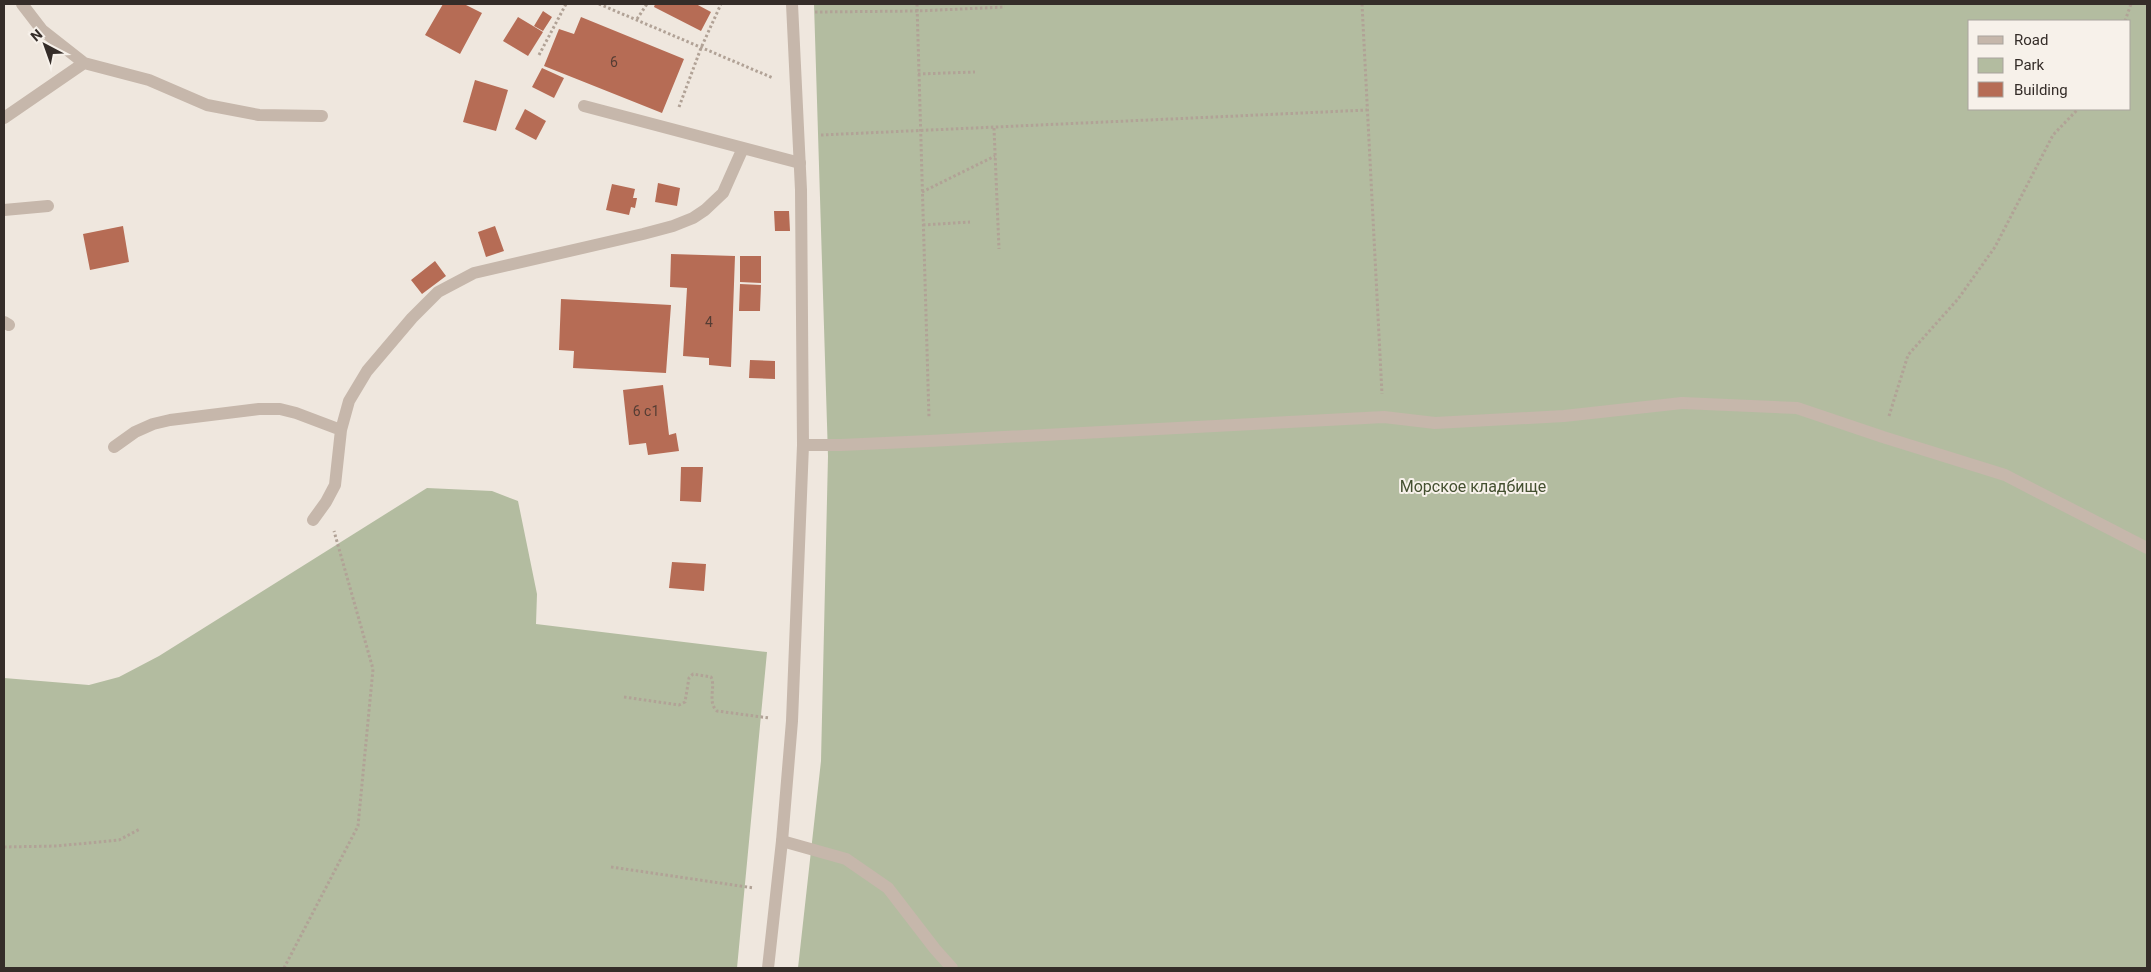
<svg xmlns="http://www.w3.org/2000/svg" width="2151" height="972" font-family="Roboto,sans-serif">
<rect width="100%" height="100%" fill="#efe7de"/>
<!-- green -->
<path fill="#b3bca0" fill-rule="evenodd" d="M 814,4 L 2147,4 L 2147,968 L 798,968 L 821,761 L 828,456 ZM 1970,21 L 2130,21 L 2130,109 L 1970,109 Z
M 427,488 L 492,491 L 518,501 L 537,594 L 536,624 L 767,652 L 737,968 L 4,968 L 4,678 L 89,685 L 119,677 L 159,656 Z"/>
<!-- building -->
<path fill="#b66c55" d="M 443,4 L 464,4 L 482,13 L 460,54 L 425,35 Z
M 655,4 L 696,4 L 711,12 L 701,31 L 654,7 Z
M 543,11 L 552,17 L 543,31 L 534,26 Z
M 518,17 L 543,32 L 528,56 L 503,41 Z
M 581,17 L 684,59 L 662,113 L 544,66 L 559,29 L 574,34 Z
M 542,68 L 564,78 L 554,98 L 532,87 Z
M 475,80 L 508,90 L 496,131 L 463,122 Z
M 525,109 L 546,121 L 536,140 L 515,129 Z
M 658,183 L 680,188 L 677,206 L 655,202 Z
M 612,184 L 635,189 L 633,198 L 637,198 L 635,208 L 631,207 L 629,215 L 606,210 Z
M 774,211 L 789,211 L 790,231 L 775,231 Z
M 123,226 L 129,262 L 90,270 L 83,234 Z
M 495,226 L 504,251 L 486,257 L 478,232 Z
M 671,254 L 735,256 L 731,367 L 709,365 L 709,358 L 683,356 L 687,288 L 670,287 Z
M 740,256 L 761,256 L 761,283 L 740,282 Z
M 435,261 L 446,276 L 422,294 L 411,280 Z
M 740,284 L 761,285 L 760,311 L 739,311 Z
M 561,299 L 671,305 L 666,373 L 573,368 L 574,351 L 559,350 Z
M 750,360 L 775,361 L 775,379 L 749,378 Z
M 663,385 L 669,435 L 676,433 L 679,451 L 648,455 L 646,443 L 629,445 L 623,390 Z
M 681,467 L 703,467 L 701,502 L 680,501 Z
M 672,562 L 706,564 L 704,591 L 669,588 Z"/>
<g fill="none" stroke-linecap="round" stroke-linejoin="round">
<!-- path -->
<path stroke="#b1a296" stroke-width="3" stroke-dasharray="2.5 2.5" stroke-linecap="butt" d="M 599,4 L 773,78
M 917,4 L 929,418
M 1362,4 L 1382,394
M 815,12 L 917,11 L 1005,7
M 637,19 L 647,4
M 2125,21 L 2131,4
M 539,55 L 566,4
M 918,74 L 975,72
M 679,107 L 701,48 L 721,4
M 994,128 L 999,249
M 821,135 L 1367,110
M 922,192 L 995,156
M 923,225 L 970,222
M 1889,416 L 1908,355 L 1958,299 L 1995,247 L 2053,135 L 2078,109
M 624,697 L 679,705 L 685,702 L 689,678 L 693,674 L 711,677 C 716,687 707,702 717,711 L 769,718
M 4,847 L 57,846 L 119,840 L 140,829
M 611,867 L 754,888
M 284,968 L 358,826 L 373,669 L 334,531"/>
<!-- lane -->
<path stroke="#c6b7ab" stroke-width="12" d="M 22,4 L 42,30 L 84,63 L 149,80 L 207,105 L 259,115 L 322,116
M 584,106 L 800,163
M 4,118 L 84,63
M 4,210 L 48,206
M 4,322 L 9,325
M 1682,403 L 1797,408 L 1883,437 L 2005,475 L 2147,548
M 114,447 L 135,432 L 153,424 L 170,420 L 259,409 L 280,409 L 296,413 L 341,430
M 313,520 L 326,502 L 335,485 L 341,430 L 349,401 L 367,371 L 412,318 L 438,292 L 474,273 L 643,234 L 673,226 L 693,218 L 705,210 L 723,193 L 743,148
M 782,841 L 846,859 L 888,888 L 935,949 L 952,968"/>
<!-- street -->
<path stroke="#c6b7ab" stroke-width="12" d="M 803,445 L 841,445 L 929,441 L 1384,417 L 1435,423 L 1564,416 L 1682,403
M 768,968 L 782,841 L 792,721 L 803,445 L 801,190 L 792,4"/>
</g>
<g text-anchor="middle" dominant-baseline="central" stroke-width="4" stroke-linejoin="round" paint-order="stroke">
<!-- number labels -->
<g font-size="14" fill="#553d34">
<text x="614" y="62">6</text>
<text x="709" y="322">4</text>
<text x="646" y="411">6 с1</text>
</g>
<!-- park labels -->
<g font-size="16" fill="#445030" stroke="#f7f1ea">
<text x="1473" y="486">Морское кладбище</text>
</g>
</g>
<!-- border -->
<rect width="2151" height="972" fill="none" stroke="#352d29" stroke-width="10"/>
<!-- legend -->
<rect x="1968" y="20" width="162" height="90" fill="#f7f1ea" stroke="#a9a39d"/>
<rect x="1978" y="36" width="25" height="8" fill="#c6b7ab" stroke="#a9a39d"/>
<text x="2014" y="45" font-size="15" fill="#352d29">Road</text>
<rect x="1978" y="58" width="25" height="15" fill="#b3bca0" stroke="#a9a39d"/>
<text x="2014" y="70" font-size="15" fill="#352d29">Park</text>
<rect x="1978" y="82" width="25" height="15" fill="#b66c55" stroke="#a9a39d"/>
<text x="2014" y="95" font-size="15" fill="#352d29">Building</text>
<!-- north arrow -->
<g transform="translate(45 45) rotate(319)" stroke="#f7f1ea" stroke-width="4" paint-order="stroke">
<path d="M0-4L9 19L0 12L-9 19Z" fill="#352d29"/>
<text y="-8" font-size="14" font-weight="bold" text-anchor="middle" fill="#352d29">N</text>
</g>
</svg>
